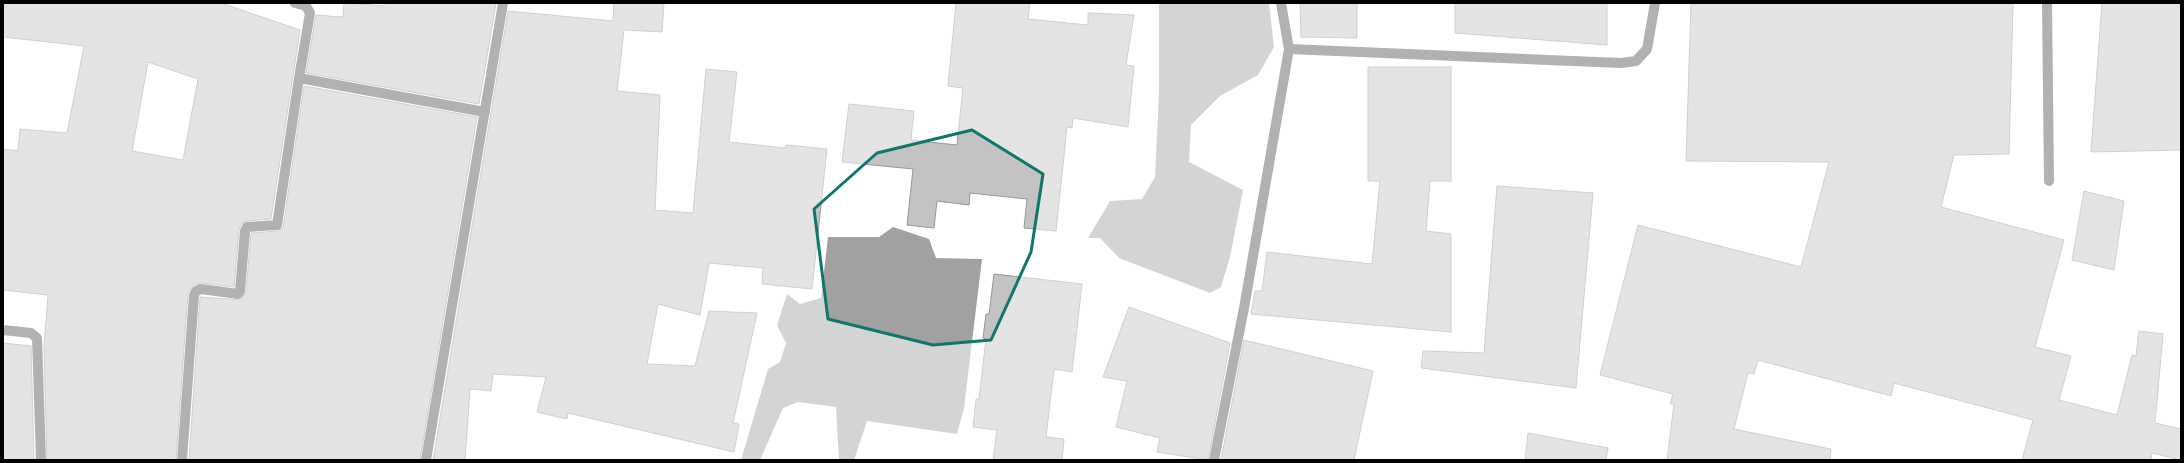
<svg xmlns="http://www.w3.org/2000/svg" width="2184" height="463" font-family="'PT Sans',sans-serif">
<rect width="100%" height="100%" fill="#fff"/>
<!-- water -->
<path fill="#a1a1a1" d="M 1159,3 L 1269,3 L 1274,47 L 1258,75 L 1220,96 L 1191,125 L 1189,162 L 1243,190 L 1230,257 L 1221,287 L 1210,293 L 1119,258 L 1100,238 L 1088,238 L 1110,201 L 1142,199 L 1155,177 L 1159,93 Z
M 893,227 L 929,239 L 936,258 L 982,259 L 964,408 L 957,434 L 867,421 L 854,460 L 839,460 L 836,407 L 798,402 L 783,408 L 760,460 L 741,460 L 768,369 L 780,362 L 786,343 L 777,325 L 787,294 L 800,304 L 821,298 L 828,237 L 879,237 Z"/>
<!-- building -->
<path fill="#c3c3c3" stroke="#979797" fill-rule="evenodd" d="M 3,3 L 221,3 L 300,30 L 271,219 L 247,221 L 241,224 L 239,230 L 234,287 L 201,283 L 193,285 L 188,292 L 176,460 L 47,460 L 44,347 L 48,295 L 3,290 L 3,149 L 18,151 L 20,129 L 67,133 L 84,46 L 3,37 ZM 148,62 L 198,79 L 183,160 L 132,151 Z
M 344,3 L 386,6 L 386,3 L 496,3 L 479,104 L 306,73 L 316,15 L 343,17 Z
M 614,3 L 664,3 L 662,32 L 624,30 L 617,91 L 660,95 L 655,210 L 693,213 L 706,69 L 737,72 L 729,142 L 785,148 L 786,145 L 827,149 L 812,289 L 762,284 L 763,268 L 709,263 L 700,315 L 658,304 L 647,364 L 695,366 L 709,311 L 757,313 L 733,423 L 739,424 L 734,452 L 568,413 L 567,419 L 537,412 L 546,377 L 493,374 L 491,391 L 470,389 L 465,460 L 433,460 L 508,11 L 613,21 Z
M 956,3 L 1030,3 L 1028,19 L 1088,25 L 1088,13 L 1134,15 L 1126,65 L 1134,66 L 1128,127 L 1073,118 L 1072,128 L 1067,127 L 1056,231 L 1024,228 L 1027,199 L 970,193 L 969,205 L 937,201 L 934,228 L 907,225 L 913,169 L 842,162 L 849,104 L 914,111 L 911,140 L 957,145 L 963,88 L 948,86 Z
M 1300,3 L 1357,3 L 1357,38 L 1301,37 Z
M 1455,3 L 1607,3 L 1607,45 L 1455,33 Z
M 1691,3 L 2013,3 L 2009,154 L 1954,155 L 1941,207 L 2064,240 L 2035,347 L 2071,356 L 2059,400 L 2117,415 L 2132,355 L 2136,356 L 2139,331 L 2163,334 L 2155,423 L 2181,429 L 2181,460 L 2152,453 L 2151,460 L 2022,460 L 2033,420 L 1894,383 L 1891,396 L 1758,360 L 1754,374 L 1748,373 L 1734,429 L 1831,449 L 1830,460 L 1667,460 L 1674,404 L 1670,404 L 1673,394 L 1600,375 L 1638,225 L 1801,267 L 1829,162 L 1686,161 Z
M 2102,3 L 2181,3 L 2181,150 L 2091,152 Z
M 1368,67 L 1451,67 L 1451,181 L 1430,181 L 1426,231 L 1451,234 L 1451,332 L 1251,314 L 1255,291 L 1262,291 L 1267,252 L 1372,264 L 1380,181 L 1368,181 Z
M 304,86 L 477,117 L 420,460 L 189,460 L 200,297 L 241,300 L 246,292 L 251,233 L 277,231 L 283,228 Z
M 1497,186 L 1593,193 L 1576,388 L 1421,368 L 1423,351 L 1484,353 Z
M 2084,191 L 2124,201 L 2114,270 L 2072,260 Z
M 994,274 L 1082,284 L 1072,372 L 1054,369 L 1046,437 L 1064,439 L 1062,460 L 993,460 L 997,430 L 973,427 L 976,399 L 979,399 L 986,339 L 983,338 L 986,314 L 989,314 Z
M 1129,307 L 1230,343 L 1208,460 L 1157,452 L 1160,438 L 1116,427 L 1127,381 L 1103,377 Z
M 1244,340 L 1373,371 L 1354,460 L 1221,460 Z
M 3,343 L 31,346 L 34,460 L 3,460 Z
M 1528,433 L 1608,448 L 1606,460 L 1525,460 Z"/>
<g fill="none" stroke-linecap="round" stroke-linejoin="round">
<!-- minor -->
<path stroke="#535353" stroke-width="10" d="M 295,3 L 306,6 L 310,13 L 299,78 L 485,112
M 2047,3 L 2049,181
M 1289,49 L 1621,63 L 1636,61 L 1647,49 L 1655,3
M 3,330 L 31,333 L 37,338 L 41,460
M 182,460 L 194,295 L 196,291 L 201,289 L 238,294 L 240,291 L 245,231 L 247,227 L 277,225 L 299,78
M 426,460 L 503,3
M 1214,460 L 1244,308 L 1289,49 L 1281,3"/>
</g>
<!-- marked area -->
<path d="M0 0H2184V463H0ZM 972,130 L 1043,174 L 1031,252 L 991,340 L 933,345 L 828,319 L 814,209 L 877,153 Z" fill="#fff" fill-opacity=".55" fill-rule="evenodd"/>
<path fill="none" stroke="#0f766e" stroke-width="3" stroke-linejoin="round" d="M 972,130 L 1043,174 L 1031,252 L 991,340 L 933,345 L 828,319 L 814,209 L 877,153 Z"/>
<!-- border -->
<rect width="2184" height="463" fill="none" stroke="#000000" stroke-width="8"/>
</svg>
